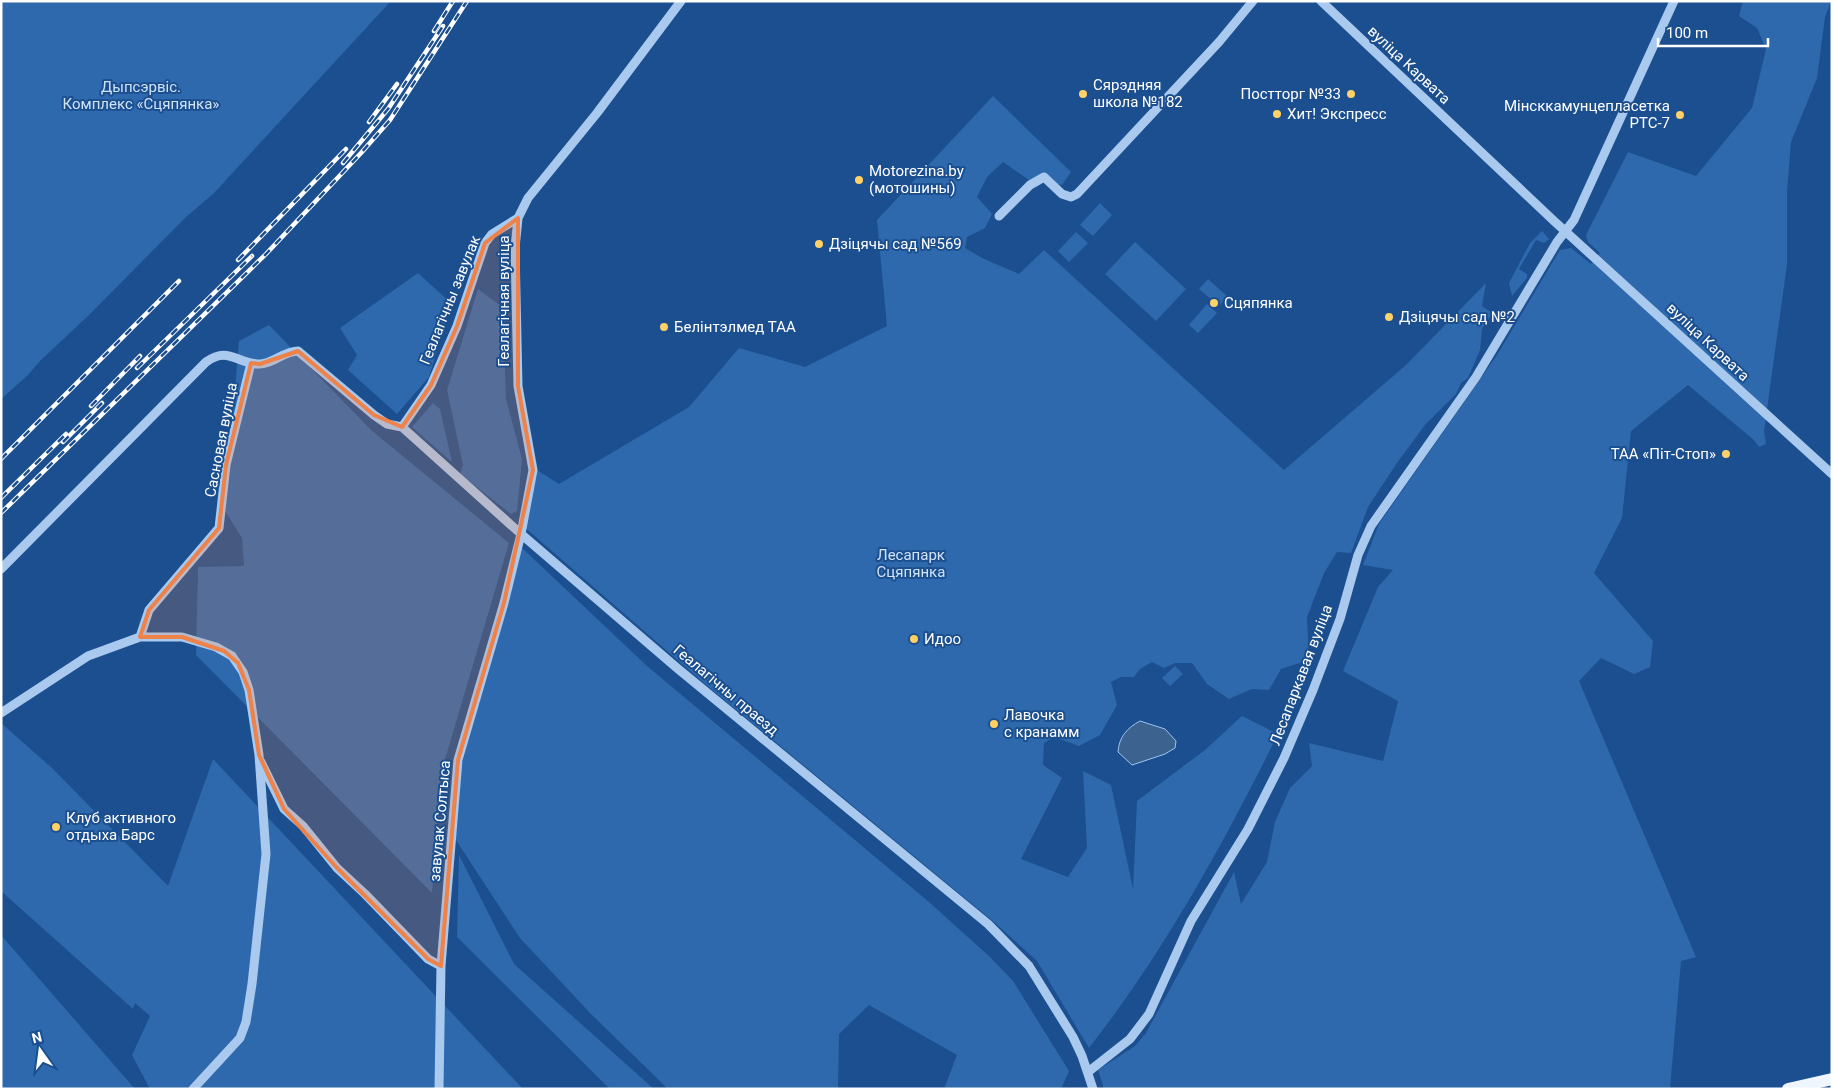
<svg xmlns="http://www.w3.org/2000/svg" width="1833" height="1090" font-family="Roboto,sans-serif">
<rect width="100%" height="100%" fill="#1b4f8f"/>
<!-- green -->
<path fill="#2e69ad" d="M 1,1 L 391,1 L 214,193 L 185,218 L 89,315 L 41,360 L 27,376 L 1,399 Z
M 1743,1 L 1831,1 L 1825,17 L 1817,78 L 1791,142 L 1787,192 L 1787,264 L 1764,431 L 1766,444 L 1759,447 L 1754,440 L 1688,385 L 1631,431 L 1622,518 L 1594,573 L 1653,641 L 1650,667 L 1634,674 L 1601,658 L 1579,681 L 1696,957 L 1681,961 L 1670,1089 L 1104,1089 L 1098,1070 L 1135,1046 L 1146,1033 L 1234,872 L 1241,904 L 1267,862 L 1275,822 L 1290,788 L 1312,766 L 1309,743 L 1383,761 L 1398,701 L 1343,671 L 1378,587 L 1393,570 L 1363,565 L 1379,524 L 1497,355 L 1560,250 L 1571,248 L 1591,264 L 1600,253 L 1588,242 L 1586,235 L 1628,152 L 1696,176 L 1752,108 L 1766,49 L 1757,28 L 1739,16 Z
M 993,96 L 1071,172 L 1062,185 L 1029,180 L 1003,162 L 987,177 L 977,197 L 992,214 L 985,228 L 967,237 L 965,248 L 982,258 L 1019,274 L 1044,250 L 1284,470 L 1406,365 L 1486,283 L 1482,306 L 1492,313 L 1482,329 L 1480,350 L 1468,378 L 1461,383 L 1456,394 L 1425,425 L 1397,463 L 1368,507 L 1351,553 L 1337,552 L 1324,573 L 1307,617 L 1309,660 L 1281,669 L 1269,690 L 1252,689 L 1229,699 L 1207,684 L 1192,663 L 1175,663 L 1164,668 L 1152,662 L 1140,669 L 1134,677 L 1121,677 L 1111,682 L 1117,705 L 1100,735 L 1079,746 L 1054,737 L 1044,743 L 1043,765 L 1062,778 L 1021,859 L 1068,877 L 1087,848 L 1083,771 L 1111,785 L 1133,889 L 1137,801 L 1205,750 L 1242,716 L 1278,734 C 1224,843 1164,952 1089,1048 L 1037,961 L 994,922 L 704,683 L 522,525 L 531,479 L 529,465 L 559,484 L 689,407 L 739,348 L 805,367 L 887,326 L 877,220 Z
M 1100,203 L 1112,215 L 1093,236 L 1080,225 Z
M 1542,231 L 1549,239 L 1544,243 L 1536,240 L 1519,269 L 1527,274 L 1527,278 L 1512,296 L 1509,283 L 1530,243 Z
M 1076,232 L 1088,243 L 1069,262 L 1058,251 Z
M 1135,242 L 1186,289 L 1156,321 L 1105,274 Z
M 418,273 L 451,303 L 429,377 L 397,414 L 348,370 L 357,355 L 340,328 Z
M 1208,279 L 1227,296 L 1219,306 L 1199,289 Z
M 478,289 L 505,309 L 504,343 L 506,399 L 522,459 L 517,511 L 511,514 L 460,474 L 463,465 L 447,390 Z
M 1207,304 L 1217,313 L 1198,333 L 1189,325 Z
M 269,325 L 371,430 L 509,543 L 441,773 L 432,893 L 196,655 L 198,567 L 244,566 L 242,538 L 225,511 L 239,341 Z
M 433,403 L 440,409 L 452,462 L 412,427 Z
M 521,547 L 647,666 L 929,902 L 990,957 L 1013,981 L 1069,1071 L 1061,1089 L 944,1089 L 957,1055 L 869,1005 L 839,1034 L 838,1089 L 668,1089 L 590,1013 L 520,938 L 450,831 L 458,778 Z
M 1175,666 L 1183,674 L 1170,686 L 1162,678 Z
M 1,723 L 52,768 L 168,886 L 213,759 L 523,1089 L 150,1089 L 132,1055 L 150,1016 L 135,1003 L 133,1009 L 1,891 Z
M 459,855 L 514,964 L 654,1089 L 610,1089 L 457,937 Z
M 1,935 L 135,1089 L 1,1089 Z"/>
<!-- water -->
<path fill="#3c6290" stroke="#9cc4f0" d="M 1140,721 L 1165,729 L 1176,741 L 1175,748 L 1165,754 L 1132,765 L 1118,752 C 1119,737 1127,728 1140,721 Z"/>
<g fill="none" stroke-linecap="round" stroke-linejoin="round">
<!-- minor -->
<path stroke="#a9c9ee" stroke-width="9" d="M 1321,1 L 1554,221 L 1832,474
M 999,216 L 1030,185 L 1044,177 L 1062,194 L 1071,197 L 1077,194 L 1219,42 L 1253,1
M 402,427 L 431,385 L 457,326 L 485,243 L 492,234 L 518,218
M 1,569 L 206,362 C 228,346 236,363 258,364 C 271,365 284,351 298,351 L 374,415 L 387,424 L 402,427 L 521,534 L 677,668 L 988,924 L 1029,966 L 1073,1037 L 1082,1056 L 1093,1089
M 140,637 L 149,610 L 219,528 L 226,465 L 251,363
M 1,713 L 88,656 L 140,637 L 182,637 L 216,647 L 232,656 L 243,672 L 249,690 L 259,755 L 266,854 L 252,984 L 246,1022 L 240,1038 L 193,1089
M 261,762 L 284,809 L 303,826 L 337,868 L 365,894 L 428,959 L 441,966
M 1088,1072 L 1130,1039 L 1149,1014 L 1191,921 L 1248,829 L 1284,758 L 1313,690 L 1340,619 L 1358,555 L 1371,526 L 1476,377 L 1557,242 L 1574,220 L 1674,1
M 439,1089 L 441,966 L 458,760 L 504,603 L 521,534 L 533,470 L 518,386 L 515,248 L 518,218 L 528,198 L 597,113 L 681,1"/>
<!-- major -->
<path stroke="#f0f6ff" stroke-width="12" d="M 1788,1089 L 1832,1079"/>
<defs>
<path id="rail" d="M 434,31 L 453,1
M 369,122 L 397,84
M 343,163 L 388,109 L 443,26
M 238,260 L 346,149
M 137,368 L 252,256
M 91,406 L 140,356
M 63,442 L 102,403
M 1,459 L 179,281
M 1,498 L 66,434
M 1,513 L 266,254 L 361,153 L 390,120 L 467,1"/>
</defs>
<!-- rail casing -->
<use href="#rail" stroke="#fff" stroke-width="4.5"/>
<!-- rail -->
<use href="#rail" stroke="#1b4f8f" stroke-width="2.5" stroke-dasharray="8" stroke-linecap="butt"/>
</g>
<!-- marked area -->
<path fill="#ee8249" fill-opacity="0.2" stroke="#ee8249" stroke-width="4" stroke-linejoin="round" d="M 518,218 L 518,386 L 533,470 L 504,603 L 458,760 L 441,966 L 428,959 L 337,868 L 284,809 L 259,755 L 249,690 L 238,663 L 224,651 L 182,637 L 140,637 L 149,610 L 219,528 L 226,465 L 251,363 L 260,364 L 298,351 L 374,415 L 402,427 L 431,385 L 457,326 L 485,243 Z"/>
<!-- markers -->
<g fill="#ffd166" stroke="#1b4f8f" stroke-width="2">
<circle cx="1083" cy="94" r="5"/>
<circle cx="1351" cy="94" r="5"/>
<circle cx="1277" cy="114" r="5"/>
<circle cx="1680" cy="115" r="5"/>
<circle cx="859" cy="180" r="5"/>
<circle cx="819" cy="244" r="5"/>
<circle cx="1214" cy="303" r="5"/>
<circle cx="1389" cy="317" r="5"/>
<circle cx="664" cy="327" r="5"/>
<circle cx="1726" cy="454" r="5"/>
<circle cx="914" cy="639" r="5"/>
<circle cx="994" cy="724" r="5"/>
<circle cx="56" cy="827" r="5"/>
</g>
<g text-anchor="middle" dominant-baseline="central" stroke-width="4" stroke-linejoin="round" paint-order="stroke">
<!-- street labels -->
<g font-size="15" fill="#fff" stroke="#1b4f8f">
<text transform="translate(1409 65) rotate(43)">вуліца Карвата</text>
<text transform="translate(450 300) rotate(-68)">Геалагічны завулак</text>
<text transform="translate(504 301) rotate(-90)">Геалагічная вуліца</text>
<text transform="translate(1708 342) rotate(43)">вуліца Карвата</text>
<text transform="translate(221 440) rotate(-79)">Сасновая вуліца</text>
<text transform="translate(1301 675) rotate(-69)">Лесапаркавая вуліца</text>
<text transform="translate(726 690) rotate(40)">Геалагічны праезд</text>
<text transform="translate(440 821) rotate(-85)">завулак Солтыса</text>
</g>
<!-- poi labels -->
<g font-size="15" fill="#fff" stroke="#1b4f8f" text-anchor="start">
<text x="1093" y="85">Сярэдняя<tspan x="1093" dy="17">школа №182</tspan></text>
<text x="1341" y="94" text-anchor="end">Постторг №33</text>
<text x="1670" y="106" text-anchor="end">Мінсккамунцепласетка<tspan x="1670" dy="17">РТС-7</tspan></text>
<text x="1287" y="114">Хит! Экспресс</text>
<text x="869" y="171">Motorezina.by<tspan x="869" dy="17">(мотошины)</tspan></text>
<text x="829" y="244">Дзіцячы сад №569</text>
<text x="1224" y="303">Сцяпянка</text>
<text x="1399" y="317">Дзіцячы сад №2</text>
<text x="674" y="327">Белінтэлмед ТАА</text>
<text x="1716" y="454" text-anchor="end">ТАА «Піт-Стоп»</text>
<text x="924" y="639">Идоо</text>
<text x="1004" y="715">Лавочка<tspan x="1004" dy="17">с кранамм</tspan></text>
<text x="66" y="818">Клуб активного<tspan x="66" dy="17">отдыха Барс</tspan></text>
</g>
<!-- park labels -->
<g font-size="15" fill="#cfe3fa" stroke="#1b4f8f">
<text x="141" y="87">Дыпсэрвіс.<tspan x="141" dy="17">Комплекс «Сцяпянка»</tspan></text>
<text x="911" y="555">Лесапарк<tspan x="911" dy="17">Сцяпянка</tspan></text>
</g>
</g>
<!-- border -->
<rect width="1833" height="1090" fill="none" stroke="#ffffff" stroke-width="5"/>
<!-- north arrow -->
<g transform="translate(40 1050) rotate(346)" stroke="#1b4f8f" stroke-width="4" paint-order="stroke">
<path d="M0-4L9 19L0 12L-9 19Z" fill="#ffffff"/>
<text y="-8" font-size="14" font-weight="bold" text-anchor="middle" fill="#ffffff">N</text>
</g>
<!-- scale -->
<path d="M1658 38v8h110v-8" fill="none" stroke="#ffffff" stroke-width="2.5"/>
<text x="1666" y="38" font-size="15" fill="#ffffff" stroke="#1b4f8f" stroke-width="4" paint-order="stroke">100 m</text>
</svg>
